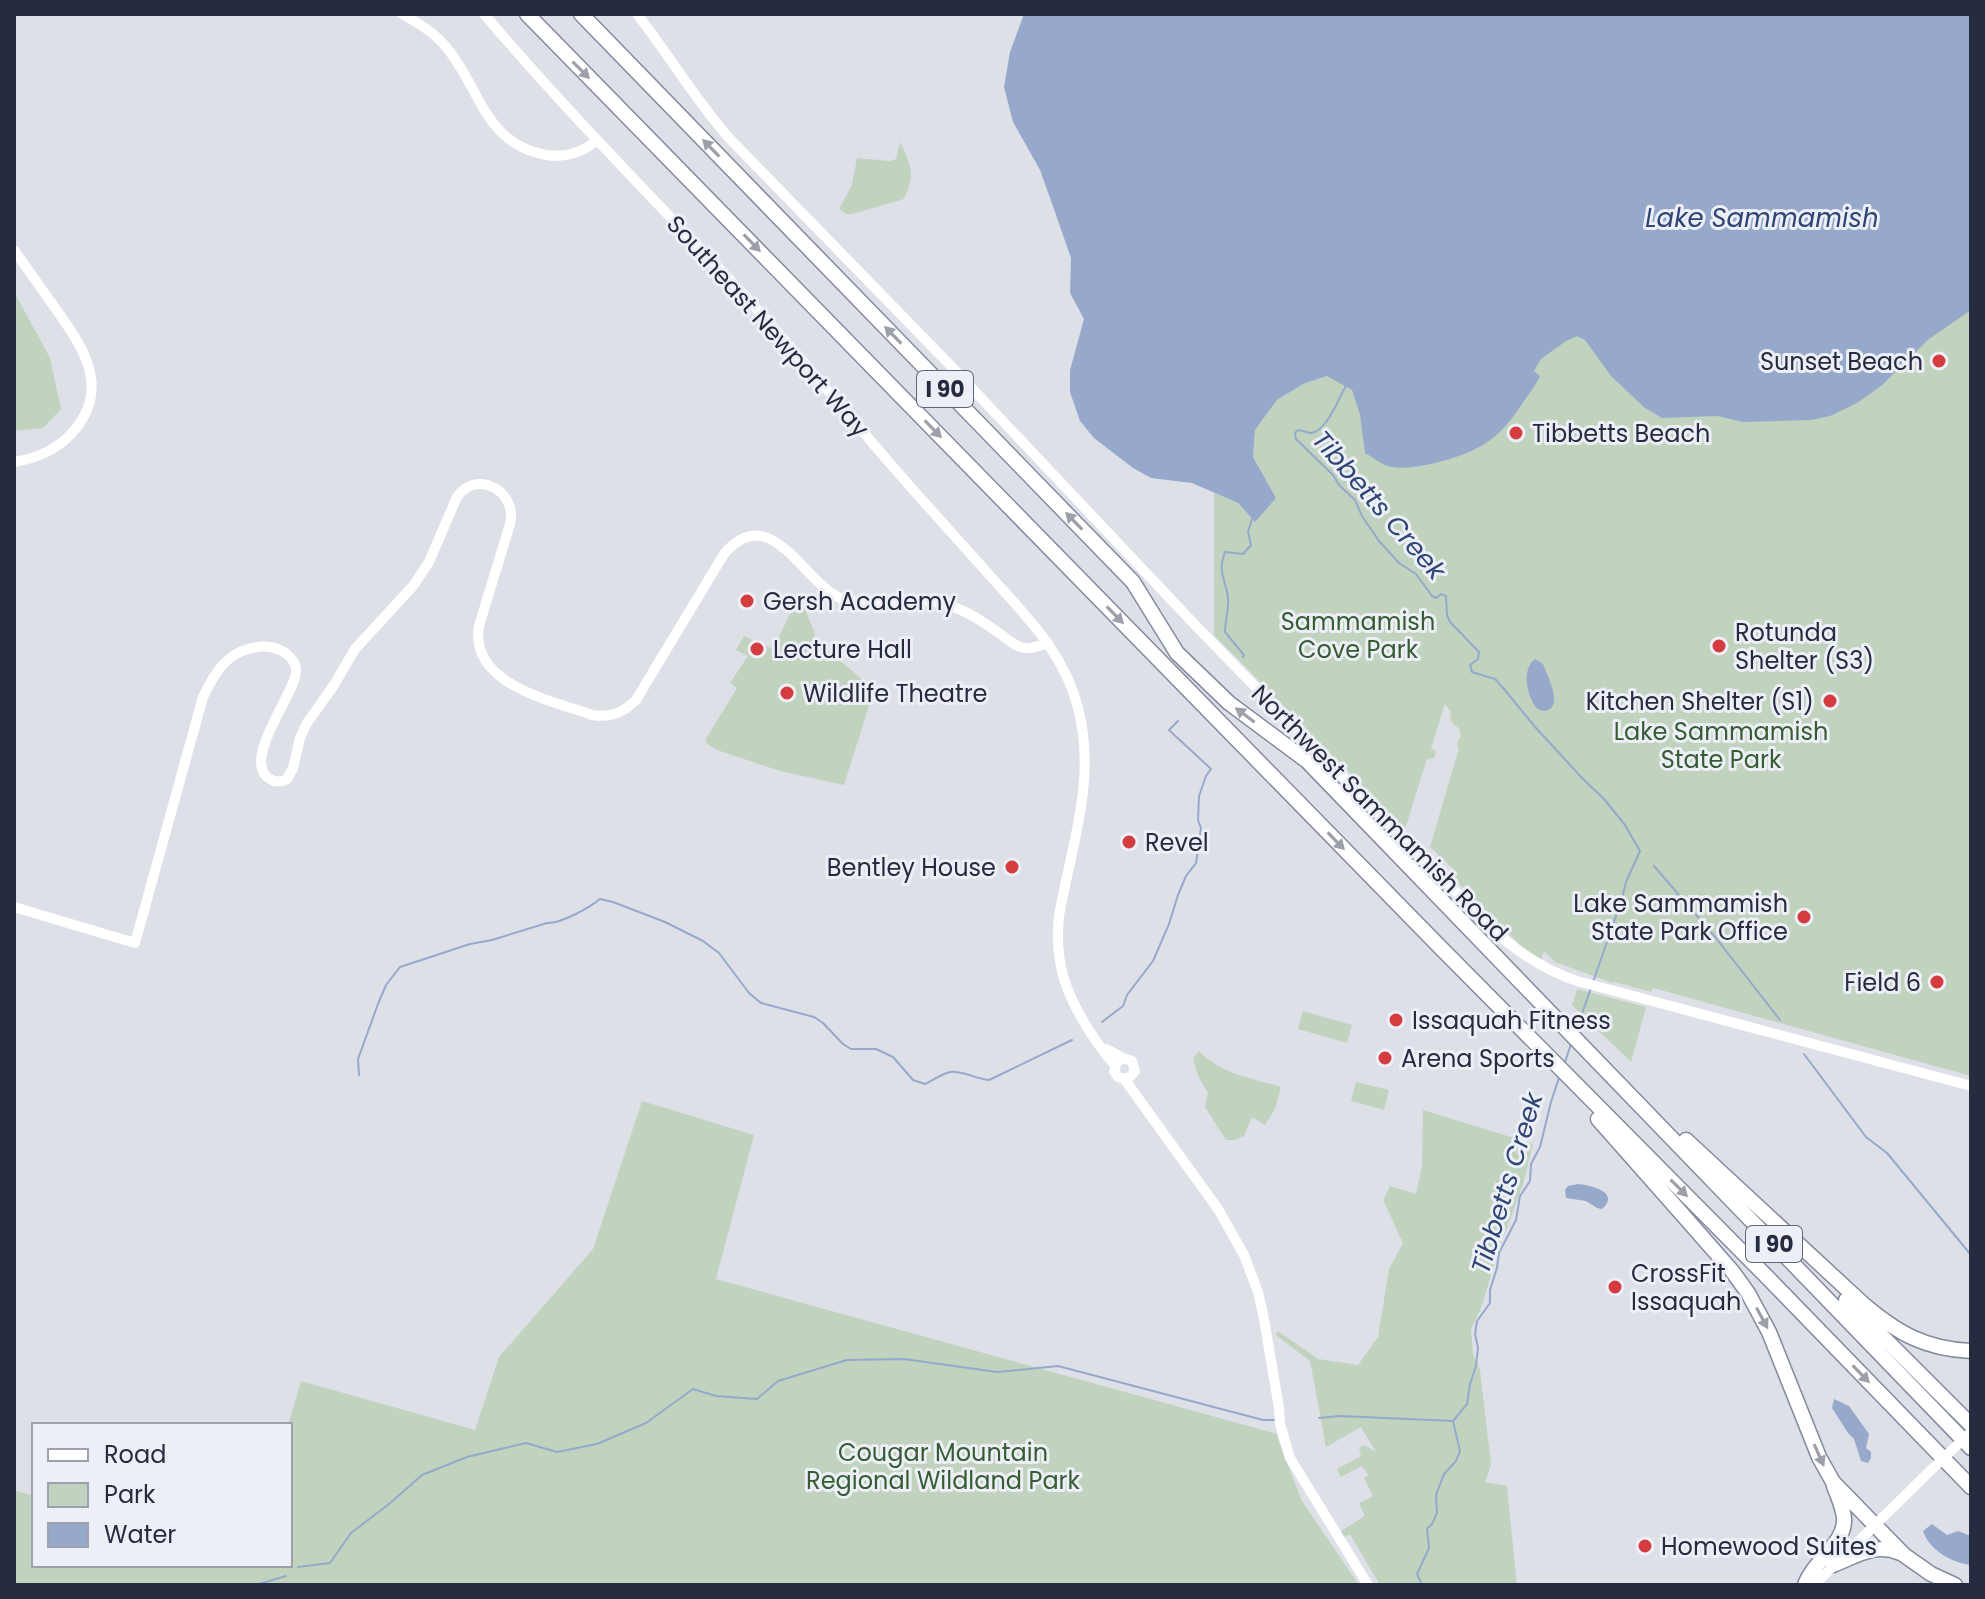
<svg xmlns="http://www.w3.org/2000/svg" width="1985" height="1599" font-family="Poppins,sans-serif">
<rect width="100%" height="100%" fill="#dee0e8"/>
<!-- green -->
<path fill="#c1d2be" d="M 900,142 C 911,165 916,175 904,199 L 852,214 L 846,214 L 839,209 L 852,185 L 857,158 L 890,161 L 896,159 Z
M 1971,247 L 1971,1076 L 1657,989 L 1652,988 L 1652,992 L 1614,982 L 1612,983 L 1555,962 L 1544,951 L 1541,959 L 1528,953 L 1454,879 L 1452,868 L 1430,847 L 1459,748 L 1457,747 L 1458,740 L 1461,736 L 1460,730 L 1451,721 L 1450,711 L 1445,704 L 1431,748 L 1436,751 L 1434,758 L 1427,759 L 1405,829 L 1214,635 L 1214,493 L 1238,503 L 1254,521 L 1276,498 L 1253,457 L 1255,430 L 1277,400 L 1303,384 L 1328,376 L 1352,389 L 1360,415 L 1365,452 L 1506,345 Z
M 14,292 L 50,358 L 61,409 L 43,428 L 14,431 Z
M 799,594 L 815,634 L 815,639 L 874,690 L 844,785 L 780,771 L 717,750 L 706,743 L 706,739 L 737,688 L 730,683 L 748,656 L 736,650 L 744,636 L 773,649 L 793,608 L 792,595 Z
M 1577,989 L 1646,1007 L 1631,1062 L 1572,1005 Z
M 1303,1011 L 1352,1025 L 1347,1043 L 1298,1029 Z
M 1199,1051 C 1221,1074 1252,1078 1281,1087 L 1275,1109 L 1265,1125 L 1252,1117 L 1244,1136 L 1234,1140 L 1226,1140 L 1205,1107 L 1208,1093 L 1198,1076 L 1193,1058 Z
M 1356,1082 L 1389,1090 L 1384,1110 L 1351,1101 Z
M 642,1101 L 754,1135 L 716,1279 L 1277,1434 L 1277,1437 L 1302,1501 L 1359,1585 L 14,1585 L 14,1490 L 34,1496 L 34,1565 L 290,1565 L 290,1425 L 288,1425 L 301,1381 L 475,1430 L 499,1357 L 593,1249 Z
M 1423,1110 L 1533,1144 L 1524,1181 L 1506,1231 L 1496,1252 L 1493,1269 L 1481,1308 L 1471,1329 L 1473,1354 L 1480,1370 L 1491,1465 L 1485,1482 L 1507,1486 L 1517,1585 L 1380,1585 L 1350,1534 L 1344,1537 L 1341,1531 L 1365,1516 L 1359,1503 L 1373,1496 L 1364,1478 L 1368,1475 L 1362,1466 L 1341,1477 L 1337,1469 L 1361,1456 L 1359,1450 L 1361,1446 L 1364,1445 L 1374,1451 L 1375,1450 L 1361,1427 L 1326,1447 L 1310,1361 L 1276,1335 L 1278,1331 L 1318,1359 L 1358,1365 L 1378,1337 L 1389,1269 L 1403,1243 L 1383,1200 L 1390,1186 L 1416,1194 L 1422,1166 Z"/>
<!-- water -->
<path fill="#96a9ca" d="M 1024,14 L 1971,14 L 1971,310 L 1929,339 L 1881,386 L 1857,403 L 1830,416 L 1811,420 L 1743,422 L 1717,416 L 1662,418 L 1645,408 L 1611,376 L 1585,340 L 1577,336 L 1566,341 L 1541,359 L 1534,371 L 1540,376 C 1535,387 1527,396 1520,407 C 1497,442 1475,453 1435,463 C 1422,466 1405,469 1392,467 C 1383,466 1373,457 1365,453 L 1360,415 L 1352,390 L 1327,376 L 1303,384 L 1277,400 L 1255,430 L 1253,457 L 1276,498 L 1255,522 L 1238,503 L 1192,483 L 1151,478 L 1133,468 L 1094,438 L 1080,421 L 1070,392 L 1070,370 L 1084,319 L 1070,293 L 1071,258 L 1055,212 L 1040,170 L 1013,122 L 1004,87 L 1010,52 Z
M 1535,659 L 1543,664 C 1547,674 1555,690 1554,701 C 1553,712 1541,714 1535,706 C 1526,693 1522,669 1535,659 Z
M 1578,1184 C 1590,1185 1621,1192 1602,1209 L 1597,1208 L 1586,1201 L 1566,1198 L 1565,1190 L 1568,1186 Z
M 1834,1399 L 1849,1406 L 1869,1434 L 1866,1448 L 1871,1452 L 1871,1458 L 1868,1463 L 1861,1461 L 1854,1439 L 1848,1433 L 1832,1408 Z
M 1932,1524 L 1947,1535 L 1958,1531 L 1971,1536 L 1971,1565 C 1952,1563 1929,1550 1923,1531 Z"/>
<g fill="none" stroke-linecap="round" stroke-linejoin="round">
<!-- stream -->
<path stroke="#96a9ca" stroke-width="2" d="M 1346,386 C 1338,399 1327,431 1311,433 C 1309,433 1300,430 1298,430 L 1295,433 L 1296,439 L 1333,475 L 1339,485 L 1355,500 L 1362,516 L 1379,541 L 1399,563 L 1416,574 L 1432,596 L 1436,598 L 1441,594 L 1446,596 L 1447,615 L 1450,622 L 1479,652 L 1478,659 L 1470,665 L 1472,672 L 1495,679 L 1504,689 L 1536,728 L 1583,779 L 1604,799 L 1625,825 L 1640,851 L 1626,882 L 1622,899 L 1593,982
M 1243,657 L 1244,655 L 1225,632 C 1225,621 1229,609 1228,598 C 1226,579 1217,573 1225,552 L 1243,554 L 1251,545 L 1248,532 L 1252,519
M 1654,866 L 1716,938 L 1780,1020
M 1102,1022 L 1123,1006 L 1127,995 L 1153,961 L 1169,924 L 1178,895 L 1186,876 L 1196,863 L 1201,828 L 1198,820 L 1199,796 L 1206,776 L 1211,769 L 1169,730 L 1178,721
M 1576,1031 L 1591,988
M 1804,1054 L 1866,1137 L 1887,1153 L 1971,1255
M 1564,1065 L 1571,1044
M 359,1075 L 358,1059 L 378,1004 L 386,985 L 400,967 L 470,944 L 492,940 L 547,923 C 560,924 589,908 600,899 L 613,902 L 665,922 L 703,941 L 719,953 L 749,993 L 761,1003 L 814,1017 L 823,1023 L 843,1044 L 851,1049 L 876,1049 L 893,1057 L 913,1080 L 925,1084 C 933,1080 942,1074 950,1072 C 960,1070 977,1079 989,1080 L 1072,1040
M 1319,1418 L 1340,1416 L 1453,1421
M 298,1567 L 330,1563 L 351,1533 L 389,1504 L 422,1475 L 467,1457 L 526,1443 L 557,1452 L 597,1444 L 646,1423 L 693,1389 L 716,1396 L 757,1399 L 778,1381 L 847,1360 L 904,1359 L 997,1372 L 1058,1366 L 1263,1420 L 1275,1420
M 256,1585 L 286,1576
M 1422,1585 L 1417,1574 L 1429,1548 L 1427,1529 L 1432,1524 L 1437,1513 L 1436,1495 L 1444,1474 L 1456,1461 L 1460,1451 L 1453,1421 L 1467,1404 L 1470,1384 L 1476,1366 L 1478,1348 L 1475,1334 L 1477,1321 L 1490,1303 L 1490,1290 L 1497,1268 L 1499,1253 L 1516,1220 L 1520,1196 L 1530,1181 L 1531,1164 L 1540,1147 L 1551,1102 L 1559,1078"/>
<defs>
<path id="highway" d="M 527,14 L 1436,943 L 1770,1280 L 1971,1487
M 581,14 L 1133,582 L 1177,653 L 1229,703 L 1307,761 L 1971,1448
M 1598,1119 L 1682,1214 L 1732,1271 L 1748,1293 L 1769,1332 L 1819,1457 L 1833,1482 L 1904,1555 L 1931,1574 L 1955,1585
M 1686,1140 L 1862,1303 C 1897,1333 1925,1349 1971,1351
M 1846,1300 L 1971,1425
M 1833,1565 C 1856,1556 1876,1542 1900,1553
M 1805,1585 C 1814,1560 1846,1543 1844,1518 C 1843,1507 1838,1497 1834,1486"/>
</defs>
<!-- highway casing -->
<use href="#highway" stroke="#848b9f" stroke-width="17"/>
<!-- secondary -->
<path stroke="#fff" stroke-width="10" d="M 402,14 C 418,23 434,32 446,47 C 481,88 483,143 546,155 C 566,158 582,153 597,140
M 484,14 C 567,112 658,203 746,297 C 805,361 859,429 916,493 C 942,522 967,550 993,579 C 1028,618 1065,655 1078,708 C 1097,779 1071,847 1059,916 C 1054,964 1066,995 1092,1035 C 1099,1045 1106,1056 1115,1065
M 637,14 C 669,55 695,99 729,138 L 949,364 L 1197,627 L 1490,927 C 1516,951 1543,970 1577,981 L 1971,1086
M 14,250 C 27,268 40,287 53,305 C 79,342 111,383 77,427 C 61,448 39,458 14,462
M 14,907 L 135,943 L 203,697 C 213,676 225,655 248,649 C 261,645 272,645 284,652 C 291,657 297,663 296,672 C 295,693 240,762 270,779 C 276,783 281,782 287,779 L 293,768 L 300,738 L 307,723 L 334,685 L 355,649 L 413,586 L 429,562 L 457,497 C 477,468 518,492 510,524 L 479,626 C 469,684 550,700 592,715 C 610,718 623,713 636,700 L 724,554 C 771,499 803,583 842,599 C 853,603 866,602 878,601 C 902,601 928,598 951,606 C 969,612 983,622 999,633 C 1006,638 1015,647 1025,648 C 1033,649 1041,645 1048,643
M 1106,1049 L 1123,1058 L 1132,1061 L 1135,1071 L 1128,1079 L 1118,1077 L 1114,1071 L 1117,1062 L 1123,1058
M 1125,1080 L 1218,1209 L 1244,1255 L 1258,1292 L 1264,1319 L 1279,1408 L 1280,1424 L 1290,1458 L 1368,1585
M 1814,1585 L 1930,1471"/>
<!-- highway -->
<use href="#highway" stroke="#fff" stroke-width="14"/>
<!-- secondary-bridge -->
<path stroke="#fff" stroke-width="10" d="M 1930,1471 L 1971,1432"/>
</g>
<!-- one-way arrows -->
<defs><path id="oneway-solid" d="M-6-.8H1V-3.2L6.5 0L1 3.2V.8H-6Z" transform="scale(2)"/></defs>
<g fill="#9da0a9">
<use href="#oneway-solid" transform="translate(581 70) rotate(45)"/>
<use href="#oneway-solid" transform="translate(711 148) rotate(-134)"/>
<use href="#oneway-solid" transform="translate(752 243) rotate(46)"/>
<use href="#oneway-solid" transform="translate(893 335) rotate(-134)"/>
<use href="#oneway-solid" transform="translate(933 429) rotate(46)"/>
<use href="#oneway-solid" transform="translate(1074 521) rotate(-134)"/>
<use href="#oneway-solid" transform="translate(1115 615) rotate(46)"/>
<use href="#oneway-solid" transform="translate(1245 715) rotate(-143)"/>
<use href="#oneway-solid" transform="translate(1336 841) rotate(46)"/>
<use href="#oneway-solid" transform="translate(1679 1188) rotate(45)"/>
<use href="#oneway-solid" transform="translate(1762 1318) rotate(62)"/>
<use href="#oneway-solid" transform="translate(1861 1374) rotate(46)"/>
<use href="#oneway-solid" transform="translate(1819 1455) rotate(66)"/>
</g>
<!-- markers -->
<g fill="#d43c3f" stroke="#edeff6" stroke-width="3">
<circle cx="1939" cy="361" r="8"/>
<circle cx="1516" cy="433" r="8"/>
<circle cx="747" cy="601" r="8"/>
<circle cx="1719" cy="646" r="8"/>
<circle cx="757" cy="649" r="8"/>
<circle cx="787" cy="693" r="8"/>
<circle cx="1830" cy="701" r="8"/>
<circle cx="1129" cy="842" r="8"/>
<circle cx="1012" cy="867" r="8"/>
<circle cx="1804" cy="917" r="8"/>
<circle cx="1937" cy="982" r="8"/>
<circle cx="1396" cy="1020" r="8"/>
<circle cx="1385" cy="1058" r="8"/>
<circle cx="1615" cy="1287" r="8"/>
<circle cx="1645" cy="1546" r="8"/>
</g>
<g text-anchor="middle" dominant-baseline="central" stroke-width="6" stroke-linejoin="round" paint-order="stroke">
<!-- shield labels -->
<g fill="#edeff6" stroke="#626676" stroke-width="2">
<rect x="917" y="371" width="56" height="36" rx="6"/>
<rect x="1746" y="1226" width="56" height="36" rx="6"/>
</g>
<g font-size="22" font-weight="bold" fill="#262c3f">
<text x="945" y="389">I 90</text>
<text x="1774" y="1244">I 90</text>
</g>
<!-- street labels -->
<g font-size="24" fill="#262c3f" stroke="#edeff6">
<text transform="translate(768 326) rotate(48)">Southeast Newport Way</text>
<text transform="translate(1380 813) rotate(45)">Northwest Sammamish Road</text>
</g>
<!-- poi labels -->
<g font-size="24" fill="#262c3f" stroke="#edeff6" text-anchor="start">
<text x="1923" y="361" text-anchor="end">Sunset Beach</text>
<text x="1532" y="433">Tibbetts Beach</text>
<text x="763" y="601">Gersh Academy</text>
<text x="1735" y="632">Rotunda<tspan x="1735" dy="28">Shelter (S3)</tspan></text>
<text x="773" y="649">Lecture Hall</text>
<text x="803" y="693">Wildlife Theatre</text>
<text x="1814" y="701" text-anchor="end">Kitchen Shelter (S1)</text>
<text x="1145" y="842">Revel</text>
<text x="996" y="867" text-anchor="end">Bentley House</text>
<text x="1788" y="903" text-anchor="end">Lake Sammamish<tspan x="1788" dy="28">State Park Office</tspan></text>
<text x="1921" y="982" text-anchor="end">Field 6</text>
<text x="1412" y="1020">Issaquah Fitness</text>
<text x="1401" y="1058">Arena Sports</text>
<text x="1631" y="1273">CrossFit<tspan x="1631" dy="28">Issaquah</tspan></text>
<text x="1661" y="1546">Homewood Suites</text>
</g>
<!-- park labels -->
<g font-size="24" fill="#355c33" stroke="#edeff6">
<text x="1358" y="621">Sammamish<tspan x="1358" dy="28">Cove Park</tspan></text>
<text x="1721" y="731">Lake Sammamish<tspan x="1721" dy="28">State Park</tspan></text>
<text x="943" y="1452">Cougar Mountain<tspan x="943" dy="28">Regional Wildland Park</tspan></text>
</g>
<!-- water labels -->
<g font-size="26" font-style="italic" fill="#2e4575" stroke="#edeff6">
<text x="1762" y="218">Lake Sammamish</text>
<text transform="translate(1379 505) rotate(49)">Tibbetts Creek</text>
<text transform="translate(1507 1183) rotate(-73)">Tibbetts Creek</text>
</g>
</g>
<!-- border -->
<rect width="1985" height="1599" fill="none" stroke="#262c3f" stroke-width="32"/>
<!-- legend -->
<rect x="32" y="1423" width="260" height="144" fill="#edeff6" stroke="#9da1ad" stroke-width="2"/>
<rect x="48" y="1449" width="40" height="12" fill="#ffffff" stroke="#9da1ad" stroke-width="2"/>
<text x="104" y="1463" font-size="24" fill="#262c3f">Road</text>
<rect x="48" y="1483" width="40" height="24" fill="#c1d2be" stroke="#9da1ad" stroke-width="2"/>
<text x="104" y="1503" font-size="24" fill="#262c3f">Park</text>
<rect x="48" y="1523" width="40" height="24" fill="#96a9ca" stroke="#9da1ad" stroke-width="2"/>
<text x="104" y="1543" font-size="24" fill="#262c3f">Water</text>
</svg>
